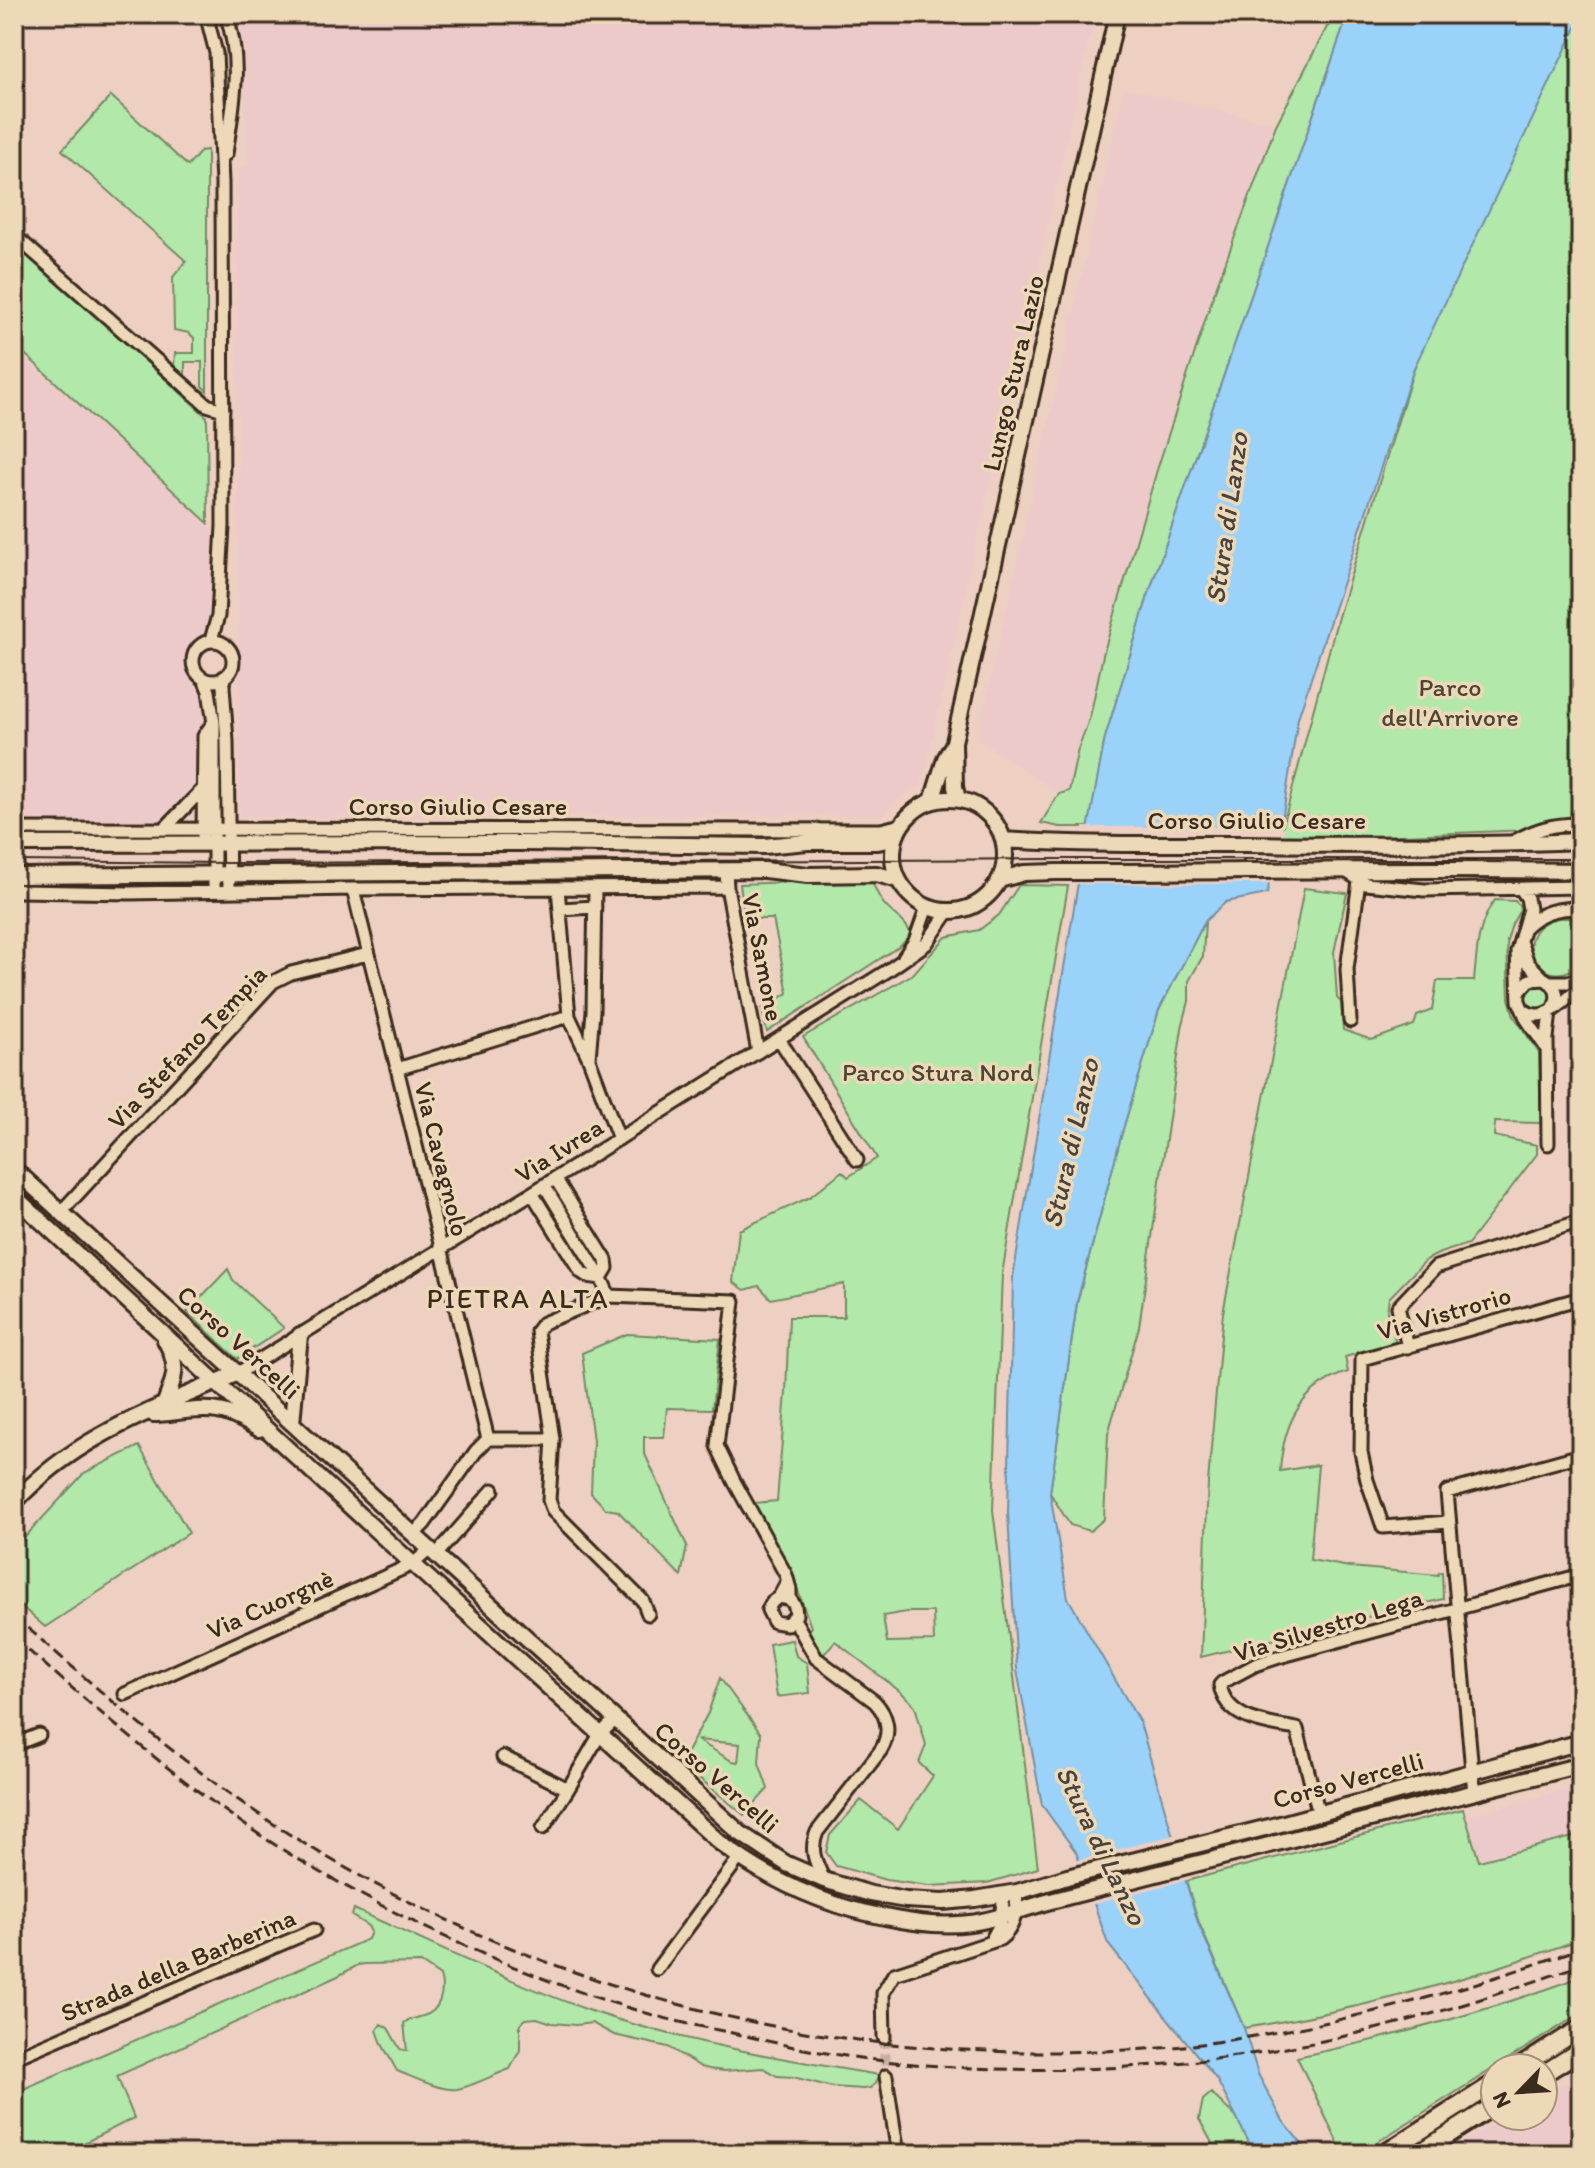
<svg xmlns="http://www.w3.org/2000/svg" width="1595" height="2168" font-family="Itim,sans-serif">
<rect width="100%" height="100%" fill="#edd0c2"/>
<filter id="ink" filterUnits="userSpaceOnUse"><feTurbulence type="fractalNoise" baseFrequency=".0125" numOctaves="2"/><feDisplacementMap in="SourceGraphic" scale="16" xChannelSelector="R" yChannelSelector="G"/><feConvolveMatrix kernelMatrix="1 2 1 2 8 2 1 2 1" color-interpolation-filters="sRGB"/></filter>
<g filter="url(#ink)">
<!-- built -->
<path fill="#edcaca" d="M 236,14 L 1095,14 L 922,786 L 907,792 L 893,803 L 884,815 L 239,817 L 237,170 L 248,164 L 243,49 Z
M 1124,88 L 1276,124 L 1213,296 L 1157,470 L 1103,655 L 1090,717 L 1078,749 L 1069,791 L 1059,794 L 977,739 Z
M 14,347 L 223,538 L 211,640 L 199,646 L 193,657 L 203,703 L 203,789 L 165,828 L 14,829 Z
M 1581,1786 L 1581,1835 L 1478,1861 L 1466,1816 Z
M 1581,2075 L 1581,2154 L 1450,2154 L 1448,2149 L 1507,2116 L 1543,2116 L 1543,2096 Z"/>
<!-- green -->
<path fill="#b2e8aa" stroke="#768964" stroke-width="2" fill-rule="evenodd" d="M 1342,14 L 1348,14 L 1148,596 L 1105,738 L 1089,827 L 1060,827 L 1041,823 L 1059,794 L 1069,791 L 1078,749 L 1090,717 L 1103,655 L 1157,470 L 1213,296 L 1276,125 L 1327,27 Z
M 1581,16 L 1581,828 L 1279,840 L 1338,617 L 1416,362 Z
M 111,96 L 188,166 L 201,151 L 207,150 L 207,391 L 202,386 L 202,362 L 185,362 L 185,376 L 174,366 L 175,353 L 194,353 L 194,338 L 189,333 L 174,330 L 173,277 L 186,261 L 62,150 Z
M 14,241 L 207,417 L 208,523 L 14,344 Z
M 871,879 C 875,888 878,897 884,904 C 893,916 908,921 911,936 L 898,947 L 767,1032 L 762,1009 L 788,993 L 773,919 L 745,919 L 740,884 Z
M 1019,885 L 1068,886 L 1002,1274 L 993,1510 L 1038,1868 L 987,1883 L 929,1886 L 886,1880 L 836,1866 L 826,1852 L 830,1835 L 861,1800 L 898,1829 L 933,1776 L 919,1763 L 926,1745 L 915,1706 L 902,1693 L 835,1641 L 823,1655 L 817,1650 L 808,1631 L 811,1627 L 793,1577 L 754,1503 L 777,1501 L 786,1392 L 789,1317 L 844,1317 L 844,1284 L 771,1299 L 759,1286 L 745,1290 L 733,1282 L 739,1230 L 810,1197 L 842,1171 L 848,1177 L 877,1158 L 803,1037 L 913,974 L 946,937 L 979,930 L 999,915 ZM 906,1612 L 933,1612 L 934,1641 L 887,1642 L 883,1616 Z
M 1304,888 L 1347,893 L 1334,952 L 1337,998 L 1341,1002 L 1343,1030 L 1372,1040 L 1414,1025 L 1417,1016 L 1432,1010 L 1437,981 L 1474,981 C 1477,951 1477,924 1495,900 L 1515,901 L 1519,905 L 1520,910 L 1512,924 L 1507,941 L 1509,998 L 1514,1016 L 1539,1053 L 1541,1123 L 1495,1122 L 1494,1136 L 1537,1145 L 1537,1154 L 1468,1244 L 1440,1253 L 1426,1260 L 1389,1298 L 1387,1312 L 1396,1343 L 1345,1357 L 1348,1372 C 1301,1386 1283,1425 1280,1471 L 1318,1465 L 1310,1560 L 1350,1567 L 1438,1575 L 1439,1572 L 1442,1572 L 1443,1599 L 1201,1657 L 1208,1482 L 1223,1313 Z
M 1559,918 L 1581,918 L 1581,964 C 1537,999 1505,927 1559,918 Z
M 1205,921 L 1203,956 L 1189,981 L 1189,1001 L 1182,1028 L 1139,1327 L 1108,1434 L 1104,1519 L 1090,1531 L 1070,1525 L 1050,1493 L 1077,1303 L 1123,1129 L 1159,1010 Z
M1524 997a13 13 0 1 1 26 0a13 13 0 1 1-26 0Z
M 228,1269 L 233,1280 L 284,1328 L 237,1359 L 187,1312 Z
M 627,1334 L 720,1339 L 712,1409 L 667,1408 L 664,1437 L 644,1437 L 644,1452 L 687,1546 L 681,1576 L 618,1511 L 606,1509 L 591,1493 L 593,1441 L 582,1353 Z
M 139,1446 L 189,1533 L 45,1627 L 14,1600 L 14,1549 L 84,1473 Z
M 792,1640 L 796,1656 L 807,1663 L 810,1693 L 777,1697 L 769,1644 Z
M 720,1678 L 761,1734 L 759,1763 L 768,1789 L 744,1815 L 681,1763 L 708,1713 ZM 697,1740 L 740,1744 L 738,1762 L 732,1761 Z
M 1463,1809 L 1479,1861 L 1581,1835 L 1581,1939 C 1471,1979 1360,2010 1244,2028 L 1199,1923 L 1186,1881 Z
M 354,1909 C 431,1944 508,1981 588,2010 C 682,2042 781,2059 879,2075 L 876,2083 L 870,2088 L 863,2089 L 832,2087 L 793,2077 L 777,2076 L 763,2068 L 724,2071 L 709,2069 L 701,2067 L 668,2047 L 614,2035 L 592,2023 L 576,2025 L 552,2023 L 537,2018 L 525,2019 L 520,2025 L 520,2050 L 510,2069 C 495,2074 471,2087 457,2089 C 440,2091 413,2077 397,2071 L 382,2044 L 377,2030 L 381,2024 L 388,2028 L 400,2049 L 407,2051 L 404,2023 C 411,2018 415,2019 423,2016 C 440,2012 445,1991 440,1976 L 421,1963 L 365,1964 L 358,1965 L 338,1976 L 117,2076 L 134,2118 L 62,2154 L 14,2154 L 14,2093 L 368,1939 L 371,1932 L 368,1926 L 352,1916 Z
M 1581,1977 L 1581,2013 L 1358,2154 L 1343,2154 L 1297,2057 C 1394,2037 1488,2011 1581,1977 Z
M 1211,2093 L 1236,2117 L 1255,2154 L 1218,2154 L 1199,2119 L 1203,2100 Z"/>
<!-- water -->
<path fill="#9bd2fa" stroke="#758fa2" stroke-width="2" d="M 1348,14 L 1581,14 L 1581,17 L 1413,370 L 1298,718 L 1279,840 L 1267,894 L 1226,902 L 1205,921 L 1159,1010 L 1123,1129 L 1077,1302 L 1050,1493 L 1068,1598 L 1140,1723 L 1198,1923 L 1244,2028 L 1258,2074 L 1283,2121 L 1310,2154 L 1255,2154 L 1217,2080 L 1108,1944 L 1076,1852 L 1042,1805 L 1017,1670 L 1012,1588 L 1008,1513 L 1013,1277 L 1078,883 L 1105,738 L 1148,596 Z"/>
<!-- pier -->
<path fill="#edd0c2" d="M 1084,827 L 1285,827 L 1273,884 L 1074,884 Z
M 1177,1834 L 1190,1879 L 1090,1905 L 1075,1861 Z"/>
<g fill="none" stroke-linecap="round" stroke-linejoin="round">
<!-- minor-tunnel -->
<path stroke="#c9afa1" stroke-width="11" stroke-dasharray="11 5.5" stroke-linecap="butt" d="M 884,2037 L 886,2076"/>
<defs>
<path id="minor" d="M 206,14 L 216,53 L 222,183 L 223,526 L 218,616 L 211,640
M 226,14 C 243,64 233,104 226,154
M 14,235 L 207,405 L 223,410
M193 661a20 20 0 1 1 40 0a20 20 0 1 1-40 0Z
M 224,677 L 223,686 L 227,741 L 229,891
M 204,679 L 209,691 L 214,723 L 214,891
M 165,828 L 203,789
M 14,829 L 881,830 L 901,825
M 203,835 L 204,736 L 213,723
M 1511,843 C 1535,829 1552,824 1581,824
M 1344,870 L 1366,884 L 1424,890 L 1581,887
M 726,871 L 727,887 L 758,1052
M 558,888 L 569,1016 L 589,1059 L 619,1139
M 14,889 L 21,891 L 130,893 L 353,889 L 727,887
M 353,889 L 488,1439 L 476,1451 L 424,1524 L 414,1534
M 1521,889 L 1527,898 L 1529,909 L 1517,951 L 1519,1001 L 1527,1020 L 1547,1049
M 560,909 L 595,907
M 1524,928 C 1540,911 1559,908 1581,908
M 1521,944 L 1528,963 L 1543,978
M 904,957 L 915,941 L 927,907
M 1549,982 L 1568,982 L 1581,979
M 1520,991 L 1530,980 L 1545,979 C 1556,985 1560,996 1554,1007
M 1524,1010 C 1545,1026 1564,1000 1581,987
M 1350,1021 L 1347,969 L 1360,874
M 779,1039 L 857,1160
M 589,1058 L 593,1011 L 595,888
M 397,1069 L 569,1016
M 1548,1144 L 1547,1038 L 1550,1012
M 544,1185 L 601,1278 L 609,1296
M 532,1193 L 581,1272 L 587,1276 L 601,1278 L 607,1268 L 606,1260 L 555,1178
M 61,1212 L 273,982 L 291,973 L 368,954
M 1408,1347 L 1398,1307 L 1436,1267 L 1581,1221
M 238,1373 L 532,1193 L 887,971 L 926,944 L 949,911
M 488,1439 L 553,1439
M 1449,1522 L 1383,1527 L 1367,1480 L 1361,1452 L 1362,1359 L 1581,1298
M 436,1555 L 493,1490
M 779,1597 L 790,1599 L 795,1606 L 796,1615 L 787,1624 L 774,1622 L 768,1610 L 772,1602 L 779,1597 L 787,1582
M 648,1614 L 643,1601 L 553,1511 L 549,1500 L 553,1439 L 537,1331 L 543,1323 L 609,1296 L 734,1301 L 717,1446 L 734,1481 L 786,1575 L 790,1589 L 790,1599
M 794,1619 L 816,1658 L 875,1702 C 888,1716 891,1733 881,1750 L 817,1832 C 809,1851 816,1863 824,1880
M 125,1694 L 413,1564 L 430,1549
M 14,1745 L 39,1735
M 503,1757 L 568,1789
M 1474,1793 L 1447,1492 L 1581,1455
M 1319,1814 L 1297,1729 C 1269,1724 1226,1721 1220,1685 L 1223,1682 L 1255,1665 L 1279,1657 L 1581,1575
M 543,1828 L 568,1789 L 600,1734 L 615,1720
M 991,1941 L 1000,1924 L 1004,1895
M 657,1969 L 739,1858
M 884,2037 L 883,1993 L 894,1974 L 1000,1939 C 1016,1927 1016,1911 1017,1892
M 14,2058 L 314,1930
M 886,2076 L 898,2154"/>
<path id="major" d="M893 855a56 56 0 1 1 112 0a56 56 0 1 1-112 0Z
M 958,799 L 955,787 L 954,742 L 1117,14
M 932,801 L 945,759 L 954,743
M 1003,840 C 1084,845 1165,844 1246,844 C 1358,845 1470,846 1581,841
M 14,844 L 524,843 L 764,846 L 808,842 L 878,842 L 888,840 L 896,834
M 14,876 L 764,870 L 808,875 L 877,874 L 898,880
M 999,880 L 1024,873 L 1057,872 C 1232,872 1406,868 1581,871
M 14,1169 L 740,1833 L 787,1864 L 824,1880 L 871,1894 L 906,1900 L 943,1902 L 975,1899 L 1017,1892 L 1067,1877 L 1273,1826 L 1581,1742
M 14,1196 L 381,1535 L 719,1842 C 769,1881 822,1905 885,1917 C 913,1923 942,1927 970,1923 C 996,1920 1022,1909 1047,1902 L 1581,1765
M 164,1405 C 175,1378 180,1366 165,1340
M 153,1414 C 173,1414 197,1407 218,1411 C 233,1413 246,1422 259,1429
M 292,1423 L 300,1335
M 14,1503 C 76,1435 156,1409 238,1373"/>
<path id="highway" d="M 1518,2068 L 1581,2028
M 1543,2074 L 1581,2050
M 1384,2154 L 1495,2083
M 1418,2154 L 1495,2105"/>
</defs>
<!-- minor casing -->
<use href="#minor" stroke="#3b2a1e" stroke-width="17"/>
<!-- major casing -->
<use href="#major" stroke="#3b2a1e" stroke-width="20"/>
<!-- highway casing -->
<use href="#highway" stroke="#3b2a1e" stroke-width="22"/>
<!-- minor -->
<use href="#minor" stroke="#edd8b7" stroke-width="11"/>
<!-- major -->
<use href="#major" stroke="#edd8b7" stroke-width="14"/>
<!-- highway -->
<use href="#highway" stroke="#edd8b7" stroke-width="16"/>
<!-- tram -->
<path stroke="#3b2a1e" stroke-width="2" d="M 14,861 L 229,863 L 1058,859 L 1581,859"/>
<!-- rail -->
<path stroke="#3b2a1e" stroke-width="3" stroke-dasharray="12 6" stroke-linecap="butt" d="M 14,1616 C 108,1698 202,1782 310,1847 C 535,1983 793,2055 1057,2052 C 1105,2051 1154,2050 1201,2044 C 1335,2026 1455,1994 1581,1948
M 14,1638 C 106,1717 198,1800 303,1862 C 414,1927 530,1980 653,2015 C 680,2023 709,2028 737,2034 C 764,2040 792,2047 820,2052 C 969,2077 1138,2075 1286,2048 C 1387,2030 1484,2000 1581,1965"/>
</g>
</g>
<g text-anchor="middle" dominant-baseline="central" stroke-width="7" stroke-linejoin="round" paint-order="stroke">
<!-- street labels -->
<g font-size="26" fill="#3b2a1e" stroke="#edd8b7">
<text transform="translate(1013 373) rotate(-77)">Lungo Stura Lazio</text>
<text x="458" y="806">Corso Giulio Cesare</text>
<text x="1257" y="820">Corso Giulio Cesare</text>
<text transform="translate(763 957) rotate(79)">Via Samone</text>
<text transform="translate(187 1047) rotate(-46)">Via Stefano Tempia</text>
<text transform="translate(559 1150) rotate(-32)">Via Ivrea</text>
<text transform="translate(442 1159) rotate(76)">Via Cavagnolo</text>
<text transform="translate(1444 1313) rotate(-16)">Via Vistrorio</text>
<text transform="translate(239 1342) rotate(42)">Corso Vercelli</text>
<text transform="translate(270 1604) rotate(-24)">Via Cuorgnè</text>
<text transform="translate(1328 1625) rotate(-17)">Via Silvestro Lega</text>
<text transform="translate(717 1777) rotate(41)">Corso Vercelli</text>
<text transform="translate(1348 1780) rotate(-15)">Corso Vercelli</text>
<text transform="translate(178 1965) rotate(-23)">Strada della Barberina</text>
</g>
<!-- park labels -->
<g font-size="26" fill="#4d4633" stroke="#edd8b7">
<text x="1450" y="687">Parco<tspan x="1450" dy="30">dell'Arrivore</tspan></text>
<text x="938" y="1072">Parco Stura Nord</text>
</g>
<!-- water labels -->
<g font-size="28" font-style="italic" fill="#49433f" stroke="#edd8b7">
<text transform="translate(1226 518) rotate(-82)">Stura di Lanzo</text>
<text transform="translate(1070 1143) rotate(-77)">Stura di Lanzo</text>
<text transform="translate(1102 1845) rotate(64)">Stura di Lanzo</text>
</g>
<!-- neighbourhood labels -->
<g font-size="28" letter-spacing="2" fill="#3b2a1e" stroke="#edd8b7">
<text x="518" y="1298">PIETRA ALTA</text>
</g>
</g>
<!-- margin -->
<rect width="1595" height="2168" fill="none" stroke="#edd8b7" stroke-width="48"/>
<rect x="24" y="24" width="1547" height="2120" fill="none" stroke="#3b2a1e" stroke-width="3" filter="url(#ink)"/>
<!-- north arrow -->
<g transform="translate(1519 2092) rotate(245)"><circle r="38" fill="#edd8b7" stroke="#a6927a" stroke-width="2"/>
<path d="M0-6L14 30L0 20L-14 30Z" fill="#3b2a1e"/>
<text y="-12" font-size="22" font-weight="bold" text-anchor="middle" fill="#3b2a1e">N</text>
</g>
</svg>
